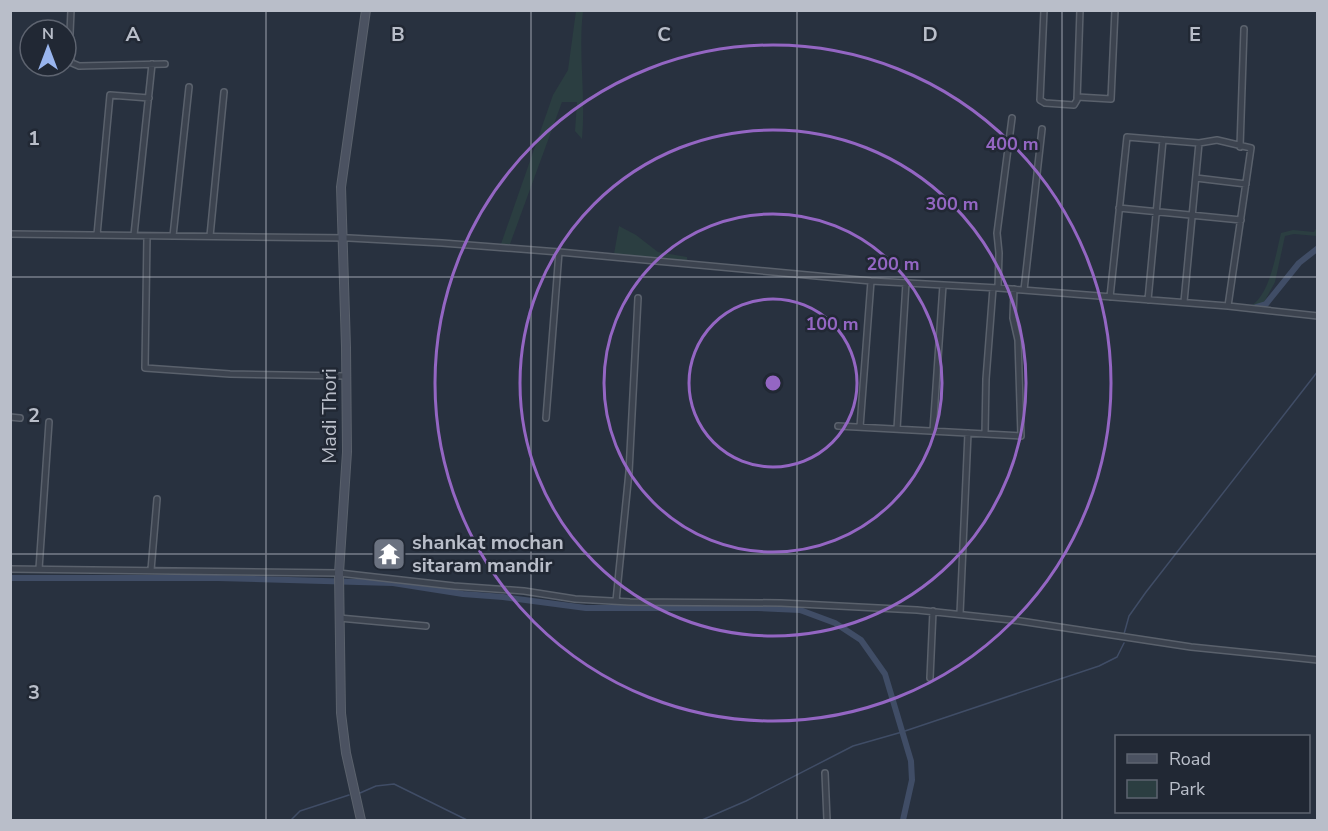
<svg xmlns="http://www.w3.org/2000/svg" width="1328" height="831" font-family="'Nunito Sans',sans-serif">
<rect width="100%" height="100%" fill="#28313f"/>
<!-- green -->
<path fill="#2b3e41" d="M 576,11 L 583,11 C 578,53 586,96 582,139 L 575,131 L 577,102 L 562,102 L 510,244 L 501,244 L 553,95 L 568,70 Z
M 619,226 L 636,235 L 658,252 L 687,257 L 687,261 L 614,254 Z
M 1317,227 L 1317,236 L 1294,234 L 1285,236 L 1275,282 L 1262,306 L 1252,305 C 1270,294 1276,253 1281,233 L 1293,230 L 1314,232 Z"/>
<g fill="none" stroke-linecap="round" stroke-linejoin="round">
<!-- stream -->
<path stroke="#404d66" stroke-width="1.5" d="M 1124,634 L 1129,616 L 1146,592 L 1318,371
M 360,793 L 376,786 L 394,784 L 467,820
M 291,820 L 300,811 L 349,795
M 702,820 L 746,801 L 853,746 L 902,732 L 1099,666 L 1117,657 L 1124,643"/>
<!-- canal -->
<path stroke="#404d66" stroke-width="6" d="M 1256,307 L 1266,304 L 1299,263 L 1318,248
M 10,578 L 218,578 L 393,583 L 463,594 L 503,597 L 586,608 L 757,608 L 800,610 L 835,623 L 861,640 L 885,674 L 911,761 L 912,780 L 903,820"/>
<defs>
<path id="street" d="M 71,10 L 69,56 L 72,63 L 79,66 L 165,64
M 1044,10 L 1040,100 L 1045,103 L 1074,105 L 1077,100 L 1080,10
M 1077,97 L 1111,99 L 1115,10
M 1240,147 L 1244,29
M 1196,178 L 1246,184
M 1119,208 L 1241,220
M 10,234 L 349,238 L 442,243 L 559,252 L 871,281 L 998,288 L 1228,306 L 1318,316
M 97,235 L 110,95 L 149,98
M 134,235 L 152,64
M 147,236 L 145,368 L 230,374 L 346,376
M 173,236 L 189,87
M 210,236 L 224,92
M 998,288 L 999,253 L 997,233 L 1012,118
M 1024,290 L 1042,129
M 1110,297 L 1127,137 L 1199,143 L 1217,140 L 1251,148 L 1228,306
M 1148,300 L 1163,140
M 1184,302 L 1199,143
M 10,417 L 20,418
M 546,418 L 559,252
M 838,426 L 1021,436 L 1018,340 L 1013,318 L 1014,289
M 860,427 L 871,281
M 897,429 L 906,283
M 933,431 L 943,285
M 985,434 L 986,379 L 993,288
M 10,569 L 339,573 L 454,586 L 524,591 L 575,599 L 630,602 L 781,603 L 917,610 L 1020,621 L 1191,647 L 1318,660
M 39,569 L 49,422
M 151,570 L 157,499
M 616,601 L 629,472 L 638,298
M 960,614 L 968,433
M 339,618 L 426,626
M 930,678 L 933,611
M 825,773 L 827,820"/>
<path id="secondary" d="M 361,820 L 346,753 L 341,713 L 339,573 L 347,452 L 346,347 L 341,187 L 366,10"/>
</defs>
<!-- street casing -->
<use href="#street" stroke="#5a616c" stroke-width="8"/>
<!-- secondary casing -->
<use href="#secondary" stroke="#5a616c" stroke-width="10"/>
<!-- street -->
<use href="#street" stroke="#3c434f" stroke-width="5"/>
<!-- secondary -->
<use href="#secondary" stroke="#4b5261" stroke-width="8"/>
</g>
<!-- grid -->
<path fill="none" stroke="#b9bec9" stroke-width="1.5" stroke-opacity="0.55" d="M 266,10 L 266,820M 531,10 L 531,820M 797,10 L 797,820M 1062,10 L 1062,820M 10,277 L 1318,277M 10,554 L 1318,554"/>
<!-- distance rings -->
<g fill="none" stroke="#9466c3" stroke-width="3">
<circle cx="773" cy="383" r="84"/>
<circle cx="773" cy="383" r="169"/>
<circle cx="773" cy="383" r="253"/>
<circle cx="773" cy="383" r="338"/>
</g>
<!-- icons -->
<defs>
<symbol id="temple-square" viewBox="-11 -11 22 22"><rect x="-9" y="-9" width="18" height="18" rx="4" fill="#6b7280" stroke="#212834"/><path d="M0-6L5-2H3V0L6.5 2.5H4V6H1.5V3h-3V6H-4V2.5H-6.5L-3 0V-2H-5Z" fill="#fff"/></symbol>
</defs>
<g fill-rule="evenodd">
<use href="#temple-square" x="370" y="535" width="38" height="38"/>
</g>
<g text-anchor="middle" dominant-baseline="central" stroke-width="5" stroke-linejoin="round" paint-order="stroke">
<!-- street labels -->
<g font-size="20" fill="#b9bec9" stroke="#212834">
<text transform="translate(329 416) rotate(-90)">Madi Thori</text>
</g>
<!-- poi labels -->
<g font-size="20" font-weight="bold" fill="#b9bec9" stroke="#212834" text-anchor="start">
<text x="412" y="542">shankat mochan<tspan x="412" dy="23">sitaram mandir</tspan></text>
</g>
</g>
<g font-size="20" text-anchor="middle" font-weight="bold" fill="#b9bec9" stroke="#212834" stroke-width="5" stroke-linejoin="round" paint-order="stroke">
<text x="133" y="41">A</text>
<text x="398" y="41">B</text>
<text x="664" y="41">C</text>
<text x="930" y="41">D</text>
<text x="1195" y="41">E</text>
<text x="34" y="145">1</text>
<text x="34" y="422">2</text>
<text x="34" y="699">3</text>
</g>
<circle cx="773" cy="383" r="9" fill="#9466c3" stroke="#212834" stroke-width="3"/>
<g font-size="18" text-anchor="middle" font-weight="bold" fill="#9466c3" stroke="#212834" stroke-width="5" stroke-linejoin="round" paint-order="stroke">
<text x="1012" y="150">400 m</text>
<text x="952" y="210">300 m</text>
<text x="893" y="270">200 m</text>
<text x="832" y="330">100 m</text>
</g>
<!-- border -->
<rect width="1328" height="831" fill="none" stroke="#b9bec9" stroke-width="24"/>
<!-- legend -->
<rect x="1115" y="735" width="195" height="78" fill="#212834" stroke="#5e6470" stroke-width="1.5"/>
<rect x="1127" y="754" width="30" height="9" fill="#4b5261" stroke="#5e6470" stroke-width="1.5"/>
<text x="1169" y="765" font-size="18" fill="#b9bec9">Road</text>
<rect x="1127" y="780" width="30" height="18" fill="#2b3e41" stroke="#5e6470" stroke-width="1.5"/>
<text x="1169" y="795" font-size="18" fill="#b9bec9">Park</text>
<!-- north arrow -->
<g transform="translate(48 48)"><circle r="28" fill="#212834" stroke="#5e6470" stroke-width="1.5"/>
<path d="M0-4.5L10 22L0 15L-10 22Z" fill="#99b5ee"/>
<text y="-9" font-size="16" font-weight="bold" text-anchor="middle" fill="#b9bec9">N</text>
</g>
</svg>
